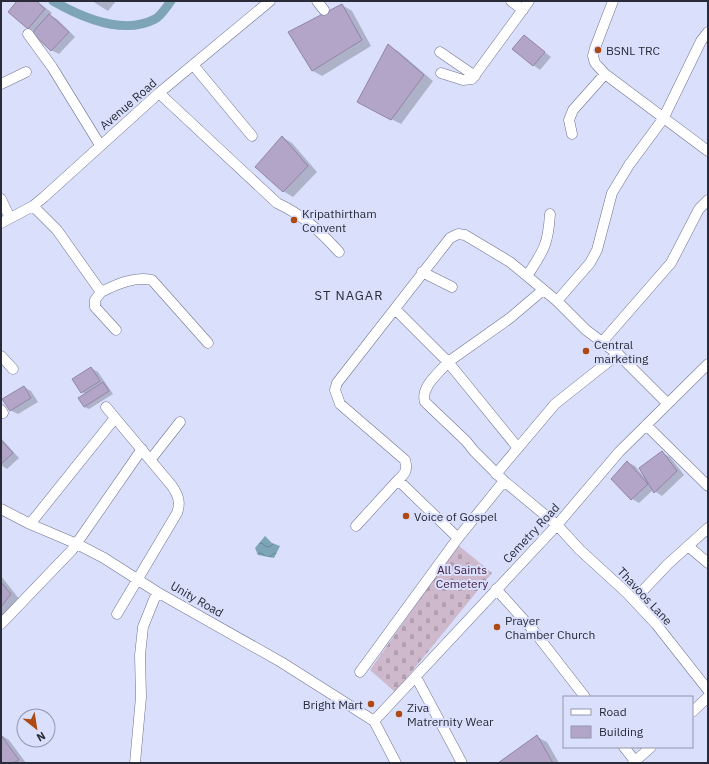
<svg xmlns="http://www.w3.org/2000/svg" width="709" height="764" font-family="'IBM Plex Sans',sans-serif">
<defs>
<pattern id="cemetery-stones" width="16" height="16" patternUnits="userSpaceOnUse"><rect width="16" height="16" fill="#ceb8cc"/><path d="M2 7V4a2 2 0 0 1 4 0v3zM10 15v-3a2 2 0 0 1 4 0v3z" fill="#b19eb0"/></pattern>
<pattern id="water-waves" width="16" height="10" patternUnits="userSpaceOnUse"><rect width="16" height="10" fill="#7da5b7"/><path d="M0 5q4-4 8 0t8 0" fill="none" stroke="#668796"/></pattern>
</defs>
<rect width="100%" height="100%" fill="#dadffb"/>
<!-- cemetery -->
<path fill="url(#cemetery-stones)" d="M 458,545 L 492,573 L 395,692 L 370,670 Z"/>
<!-- water -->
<path fill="url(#water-waves)" d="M 265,536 L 272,543 L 280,546 L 274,558 L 258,555 L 255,548 Z"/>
<!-- shadow -->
<path fill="#0003" d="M 18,1 L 37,1 L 52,13 L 50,15 L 57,19 L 75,37 L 59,54 L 51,50 L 34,31 L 28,28 Z
M 92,1 L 116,1 L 108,11 Z
M 342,5 L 352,11 L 371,46 L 322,76 L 313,71 L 289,33 Z
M 524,36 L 551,57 L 540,70 L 533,65 Z
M 388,46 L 398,51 L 433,81 L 401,124 L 368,107 Z
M 282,137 L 292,143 L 317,172 L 293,197 L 283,191 Z
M 91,368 L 98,372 L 113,394 L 89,409 L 84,407 L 85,394 L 82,392 Z
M 24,387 L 31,391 L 38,402 L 18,414 L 10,410 Z
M 1,438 L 19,458 L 7,469 L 1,465 Z
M 662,453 L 670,457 L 684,475 L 662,496 L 653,490 L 639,503 L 632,499 L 612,479 L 627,462 L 635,466 L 644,477 Z
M 1,576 L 20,600 L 1,625 Z
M 1,735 L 9,740 L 26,763 L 1,763 Z
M 537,737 L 547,742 L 559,763 L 500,763 Z"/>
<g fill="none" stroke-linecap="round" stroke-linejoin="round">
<!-- canal -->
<path stroke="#7da5b7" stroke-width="9" d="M 53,1 C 81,17 123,36 155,19 C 161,16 167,6 171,1"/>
</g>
<!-- building -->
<path fill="#b3a5c8" stroke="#9285a5" d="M 17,1 L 36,1 L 45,9 L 28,29 L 8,12 Z
M 342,4 L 362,40 L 312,71 L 288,32 Z
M 49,14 L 69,32 L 51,51 L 32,33 Z
M 524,35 L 545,52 L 533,66 L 512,49 Z
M 388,44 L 424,75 L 391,120 L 357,102 Z
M 282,136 L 308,166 L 283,192 L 255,167 Z
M 91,367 L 100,381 L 81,393 L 72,379 Z
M 103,382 L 109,391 L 84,407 L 78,398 Z
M 24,386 L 31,398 L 10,411 L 2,399 Z
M 1,440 L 13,453 L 1,464 Z
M 662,451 L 677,471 L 654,493 L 639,468 Z
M 627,461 L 648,484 L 631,500 L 611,479 Z
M 1,582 L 11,594 L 1,607 Z
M 1,735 L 19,760 L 13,763 L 1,763 Z
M 537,735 L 553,763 L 498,763 Z"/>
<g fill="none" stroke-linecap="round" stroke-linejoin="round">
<defs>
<path id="minor" d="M 317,1 L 324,10
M 511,1 L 523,10
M 613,1 L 595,48 L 593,56 L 595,63 L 605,74 L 708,151
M 28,34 L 52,67 L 100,145
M 440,52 L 475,76
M 194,66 L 252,136
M 441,73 L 463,80 L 472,79 L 529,1
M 1,84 L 26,72
M 159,93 L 277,203 C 303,215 321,232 339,252
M 572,134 L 569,120 L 573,110 L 605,74
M 1,199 L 10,218
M 33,206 L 57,230 L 101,292 L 95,300 L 95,307 L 116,330
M 1,223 L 33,206 L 44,197 L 159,93 L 270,1
M 422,272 L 452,287
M 527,276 C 544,250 548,245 550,214
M 101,292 C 117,284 135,276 152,280 L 208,343
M 557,301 L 590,263 L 597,250 L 612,193 L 629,165 L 663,119 L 701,41 L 708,32
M 395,309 L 448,362 C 439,373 420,387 425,402 L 466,441 L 474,451 L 504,481
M 603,341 L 671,263 L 699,209 L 708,200
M 1,356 L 13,369
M 106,407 L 172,486 C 178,495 181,502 177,513 L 117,614
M 1,410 L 3,413
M 646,425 L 708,486
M 518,448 L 448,362 L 510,318 L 543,290
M 151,459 L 180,422
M 496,474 L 555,404 L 618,354
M 398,480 C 405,474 408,470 405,460 L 340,404 L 335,390 L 337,383 L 450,238 L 458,234 L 465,235 L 510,262 L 527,276 L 557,301 L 586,330 L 618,354 L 667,403
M 1,509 L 30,524 L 77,544 L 104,558 L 157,592 L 281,662 L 352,707 L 374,721 L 396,763
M 30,524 L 115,418
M 356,526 L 398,480 L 458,538 L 504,481 L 557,525 L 580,550 L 627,593 L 656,624 L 708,690
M 688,546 L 708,563
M 496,589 L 533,630 L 585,697
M 634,600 L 668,564 L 708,528
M 1,624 L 72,550 L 142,449
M 360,672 L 458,538
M 416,677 L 462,763
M 692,712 L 708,697
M 374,721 L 557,525 L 619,452 L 708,364
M 624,747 L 635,761
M 135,763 L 141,697 L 140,655 L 143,627 L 157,592
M 633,763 L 651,747"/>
</defs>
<!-- minor casing -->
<use href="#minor" stroke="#6d7291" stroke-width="11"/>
<!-- minor -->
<use href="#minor" stroke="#fff" stroke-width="10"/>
</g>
<!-- markers -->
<g fill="#ad4912" stroke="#dadffb" stroke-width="1.5">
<circle cx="598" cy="50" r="4"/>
<circle cx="294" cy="220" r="4"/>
<circle cx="586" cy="351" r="4"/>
<circle cx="406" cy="516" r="4"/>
<circle cx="497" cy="627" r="4"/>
<circle cx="371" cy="704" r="4"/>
<circle cx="399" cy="714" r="4"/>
</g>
<g text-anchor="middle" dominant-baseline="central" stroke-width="4" stroke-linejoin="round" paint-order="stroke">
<!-- poi labels -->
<g font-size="12" fill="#292b39" stroke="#dadffb" text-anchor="start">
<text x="606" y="50">BSNL TRC</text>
<text x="302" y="213">Kripathirtham<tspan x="302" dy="14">Convent</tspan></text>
<text x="594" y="344">Central<tspan x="594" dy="14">marketing</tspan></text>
<text x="414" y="516">Voice of Gospel</text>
<text x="505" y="620">Prayer<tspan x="505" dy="14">Chamber Church</tspan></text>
<text x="363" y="704" text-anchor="end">Bright Mart</text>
<text x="407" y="707">Ziva<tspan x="407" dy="14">Matrernity Wear</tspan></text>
</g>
<!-- street labels -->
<g font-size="12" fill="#292b39" stroke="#dadffb">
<text transform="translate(128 104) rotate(-41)">Avenue Road</text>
<text transform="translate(531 533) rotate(-47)">Cemetry Road</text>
<text transform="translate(645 596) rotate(47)">Thavoos Lane</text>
<text transform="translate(197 599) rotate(30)">Unity Road</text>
</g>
<!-- park labels -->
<g font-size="12" fill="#3f193e" stroke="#dadffb">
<text x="462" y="569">All Saints<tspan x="462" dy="14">Cemetery</tspan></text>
</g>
<!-- neighbourhood labels -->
<g font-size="13" letter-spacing="1" fill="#292b39" stroke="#dadffb">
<text x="349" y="295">ST NAGAR</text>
</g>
</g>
<!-- border -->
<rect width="709" height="764" fill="none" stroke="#292b39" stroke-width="4"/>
<!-- legend -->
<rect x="563" y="696" width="130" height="52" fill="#dadffb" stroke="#9397ad"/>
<rect x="571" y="709" width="20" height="6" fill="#ffffff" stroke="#9397ad"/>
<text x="599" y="716" font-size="12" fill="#292b39">Road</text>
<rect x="571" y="726" width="20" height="12" fill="#b3a5c8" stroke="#9397ad"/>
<text x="599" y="736" font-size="12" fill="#292b39">Building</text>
<!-- north arrow -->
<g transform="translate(36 728) rotate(150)"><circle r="19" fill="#dadffb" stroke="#9397ad"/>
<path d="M0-3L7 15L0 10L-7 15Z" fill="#ad4912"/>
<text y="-6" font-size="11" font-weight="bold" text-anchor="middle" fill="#292b39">N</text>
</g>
</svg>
